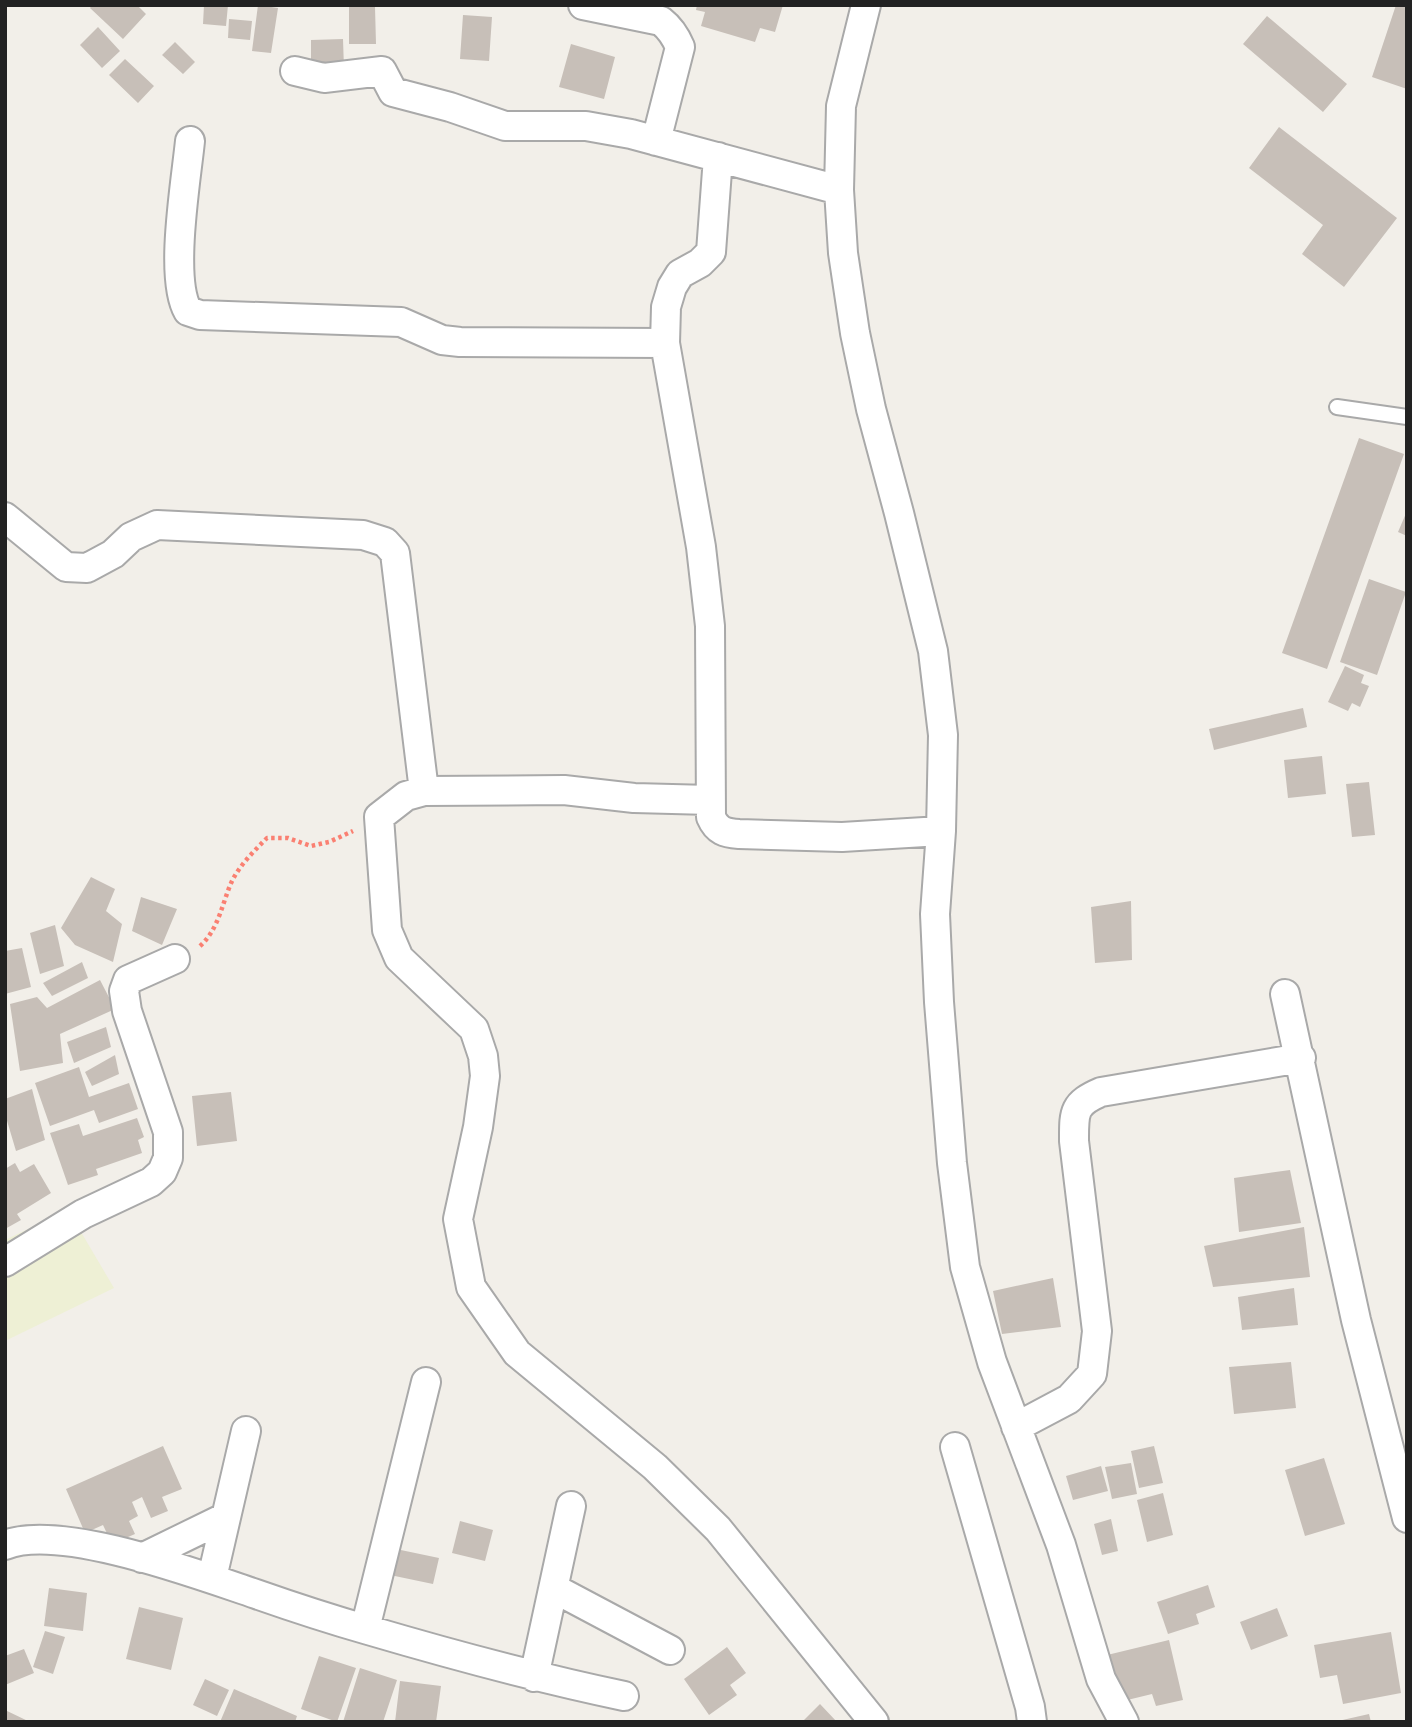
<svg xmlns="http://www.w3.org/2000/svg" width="1412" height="1727" font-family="Commissioner,sans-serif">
<rect width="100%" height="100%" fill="#f2efe9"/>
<!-- farmland -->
<path fill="#eef0d5" d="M 68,1210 L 114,1288 L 5,1341 L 5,1240 Z"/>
<!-- building -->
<path fill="#c7bfb8" d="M 92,5 L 137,5 L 146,14 L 123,39 L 90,8 Z
M 204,5 L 228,5 L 226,26 L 203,24 Z
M 258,5 L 278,8 L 271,53 L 252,51 Z
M 697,5 L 783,5 L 775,32 L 760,28 L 755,42 L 701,26 L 705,12 L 696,10 Z
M 1396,5 L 1407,5 L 1407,89 L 1372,77 Z
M 349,7 L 375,7 L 376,44 L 349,44 Z
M 463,15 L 492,17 L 489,61 L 460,59 Z
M 1267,16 L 1347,84 L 1323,112 L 1243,44 Z
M 229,19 L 252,21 L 250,40 L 228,38 Z
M 98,27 L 120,51 L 102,68 L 80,45 Z
M 343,39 L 344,69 L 311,69 L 311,40 Z
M 175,42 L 195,62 L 183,74 L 162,55 Z
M 571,44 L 615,57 L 604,99 L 559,87 Z
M 125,59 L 154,86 L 138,103 L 109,75 Z
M 1279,127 L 1397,218 L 1344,287 L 1302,254 L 1323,225 L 1249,168 Z
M 1359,438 L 1404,454 L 1327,669 L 1282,653 Z
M 1407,511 L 1407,536 L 1398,532 Z
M 1369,579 L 1406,592 L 1377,675 L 1340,662 Z
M 1345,666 L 1364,675 L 1361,683 L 1369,686 L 1360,707 L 1352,703 L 1348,711 L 1328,702 Z
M 1303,708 L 1307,727 L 1214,750 L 1209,729 Z
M 1322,756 L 1326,794 L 1288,798 L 1284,760 Z
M 1369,782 L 1375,835 L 1352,837 L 1346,784 Z
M 91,877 L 115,889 L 106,911 L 122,924 L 113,962 L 75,945 L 61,928 Z
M 141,897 L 177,909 L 162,945 L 132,931 Z
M 1131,901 L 1132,960 L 1095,963 L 1091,907 Z
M 55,925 L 64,966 L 40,974 L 30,933 Z
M 22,948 L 31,987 L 5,994 L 5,951 Z
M 82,962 L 88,978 L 52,996 L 43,983 Z
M 100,980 L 115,1009 L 60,1034 L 63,1063 L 20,1071 L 10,1004 L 37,997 L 47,1008 Z
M 106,1027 L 111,1047 L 74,1063 L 67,1042 Z
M 115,1055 L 119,1074 L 92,1086 L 85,1072 Z
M 79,1067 L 89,1097 L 129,1083 L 138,1109 L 99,1123 L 94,1110 L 50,1126 L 35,1083 Z
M 32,1089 L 45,1140 L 16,1151 L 5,1114 L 5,1099 Z
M 231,1092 L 237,1141 L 197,1146 L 192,1096 Z
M 137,1118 L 144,1137 L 138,1140 L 142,1153 L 96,1169 L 98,1175 L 68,1185 L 50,1133 L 79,1124 L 83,1136 Z
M 15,1163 L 20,1172 L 34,1164 L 51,1193 L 17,1214 L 21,1220 L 5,1229 L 5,1169 Z
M 1290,1170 L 1301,1223 L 1239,1232 L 1234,1178 Z
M 1304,1227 L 1310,1277 L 1213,1287 L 1204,1246 Z
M 1053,1278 L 1061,1327 L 1002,1334 L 993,1291 Z
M 1294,1288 L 1298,1325 L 1242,1330 L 1238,1297 Z
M 1291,1362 L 1296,1408 L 1234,1414 L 1229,1367 Z
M 163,1446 L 182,1489 L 162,1497 L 168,1511 L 151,1518 L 142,1497 L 132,1502 L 138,1516 L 129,1521 L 135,1534 L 112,1544 L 103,1525 L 85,1533 L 66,1489 Z
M 1154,1446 L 1163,1483 L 1139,1488 L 1131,1451 Z
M 1324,1458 L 1345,1524 L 1305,1536 L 1285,1470 Z
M 1131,1463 L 1137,1494 L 1112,1499 L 1105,1467 Z
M 1101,1466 L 1108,1491 L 1073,1500 L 1066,1476 Z
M 1163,1493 L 1173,1535 L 1147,1542 L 1137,1500 Z
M 1111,1519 L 1118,1551 L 1102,1555 L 1094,1524 Z
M 460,1521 L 493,1530 L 485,1561 L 452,1553 Z
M 396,1549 L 439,1558 L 433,1584 L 390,1575 Z
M 1208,1585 L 1215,1607 L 1196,1614 L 1199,1624 L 1168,1634 L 1157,1602 Z
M 49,1588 L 87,1593 L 83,1631 L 44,1626 Z
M 139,1607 L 183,1618 L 171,1670 L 126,1659 Z
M 1277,1608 L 1288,1636 L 1251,1650 L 1240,1622 Z
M 45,1631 L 65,1637 L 53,1674 L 33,1667 Z
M 1391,1632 L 1401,1693 L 1343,1704 L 1337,1675 L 1320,1678 L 1314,1645 Z
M 1169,1640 L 1183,1700 L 1156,1706 L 1152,1694 L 1115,1703 L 1103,1656 Z
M 727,1647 L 746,1673 L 730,1685 L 737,1695 L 709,1715 L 684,1679 Z
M 24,1649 L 34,1673 L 5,1685 L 5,1656 Z
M 319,1656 L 356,1668 L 337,1722 L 301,1709 Z
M 360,1668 L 397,1680 L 383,1722 L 343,1722 Z
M 205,1679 L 229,1690 L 217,1716 L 193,1705 Z
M 400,1681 L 441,1686 L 436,1722 L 395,1722 Z
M 234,1689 L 297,1716 L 295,1722 L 220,1722 Z
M 820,1704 L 837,1722 L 802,1722 Z
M 5,1710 L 30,1722 L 5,1722 Z
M 1369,1714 L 1371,1722 L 1338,1722 L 1338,1721 Z"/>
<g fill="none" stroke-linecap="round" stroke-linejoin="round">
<defs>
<path id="lane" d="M 1337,407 L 1407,417"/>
<path id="street" d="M 583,5 L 661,21 C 670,28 675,35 680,47 L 656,141
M 866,5 L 841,106 L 839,190 L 843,253 L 855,333 L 871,409 L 899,513 L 933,651 L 943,735 L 941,831 L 935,914 L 939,1002 L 952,1163 L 965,1267 L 992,1362 L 1061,1545 L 1101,1679 L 1124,1722
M 295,71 L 324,78 L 382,71 L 393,92 L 450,107 L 505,126 L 586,126 L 631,134 L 839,190
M 190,141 C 186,181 169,279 188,311 L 200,315 L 401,322 L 442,340 L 460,342 L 665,343
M 718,157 L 711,252 L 700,263 L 680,274 L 672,287 L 666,307 L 665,343 L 701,547 L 710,626 L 711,817 C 717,831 725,833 739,834 L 842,837 L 941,831
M 5,517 L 66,567 L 87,568 L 113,554 L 131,537 L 157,525 L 363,535 L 385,542 L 395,553 L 424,791
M 710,800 L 634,798 L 564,790 L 424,791 L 406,796 L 379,817 L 387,930 L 399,958 L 474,1029 L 483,1056 L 485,1076 L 478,1127 L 458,1219 L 471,1287 L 517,1353 L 655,1467 L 718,1529 L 874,1722
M 1285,994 L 1356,1320 L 1407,1518
M 5,1262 L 83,1214 L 151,1182 L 162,1172 L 168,1158 L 168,1132 L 127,1011 L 124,991 L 128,980 L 175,959
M 1016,1427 L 1069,1399 L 1092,1374 L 1097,1331 L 1074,1141 C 1074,1112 1073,1104 1101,1092 L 1301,1058
M 955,1447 L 1030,1707 L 1032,1722
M 5,1545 C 61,1523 199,1575 256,1594 C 293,1607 330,1619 368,1630 C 453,1655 538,1678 624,1696
M 142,1558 L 226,1517
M 212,1578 L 246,1431
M 555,1589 L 670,1650
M 365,1629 L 426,1382
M 534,1677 L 571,1506"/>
</defs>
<!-- lane casing -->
<use href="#lane" stroke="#a9a9a9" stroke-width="18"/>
<!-- street casing -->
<use href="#street" stroke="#a9a9a9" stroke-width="32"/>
<!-- path -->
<path stroke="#fa8072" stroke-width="4.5" stroke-dasharray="3.5 3.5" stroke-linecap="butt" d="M 200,946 C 219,929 222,903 232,881 C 240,865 254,851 267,838 L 288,838 L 311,846 L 329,842 L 353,831"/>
<!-- lane -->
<use href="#lane" stroke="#fff" stroke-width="14"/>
<!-- street -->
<use href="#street" stroke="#fff" stroke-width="28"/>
</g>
<!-- border -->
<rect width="1412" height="1727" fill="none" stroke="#222222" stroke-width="14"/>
</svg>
